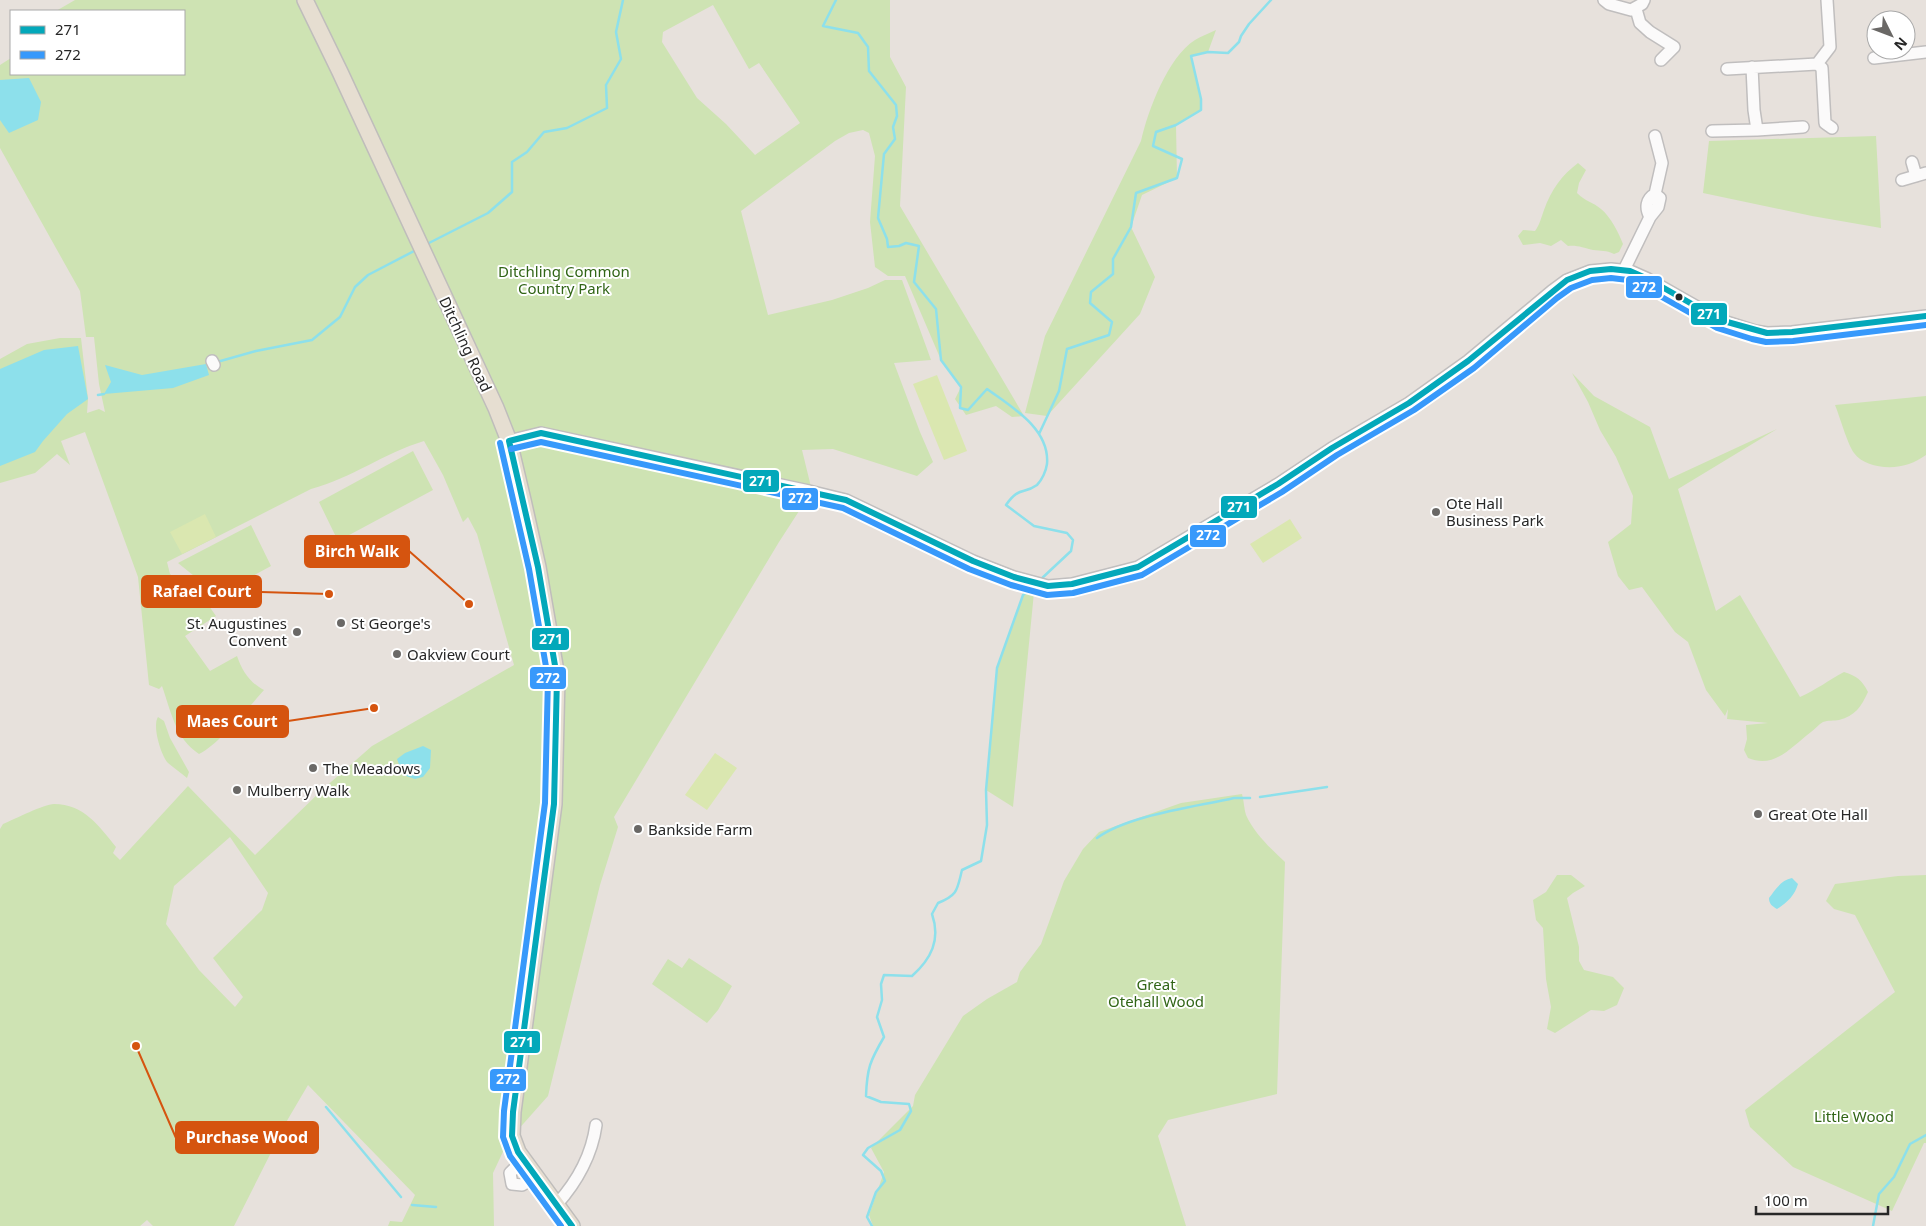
<svg xmlns="http://www.w3.org/2000/svg" width="1926" height="1226" font-family="'Noto Sans',sans-serif">
<rect width="100%" height="100%" fill="#e7e1dc"/>
<!-- green -->
<path fill="#cee3b3" fill-rule="evenodd" d="M 75,0 L 890,0 L 890,57 L 906,87 L 900,206 L 1024,416 L 1012,417 L 996,406 L 966,415 L 955,399 L 961,387 L 941,360 L 905,276 L 888,276 L 875,267 L 870,222 L 875,156 L 869,133 L 863,130 L 849,133 L 835,141 L 741,211 L 768,315 L 832,300 L 868,288 L 885,280 L 902,280 L 931,360 L 894,363 L 920,432 L 933,462 L 917,476 L 833,449 L 802,450 L 812,491 L 779,542 L 614,817 L 618,827 L 600,885 L 548,1096 L 508,1141 L 493,1173 L 494,1226 L 388,1226 L 390,1221 L 402,1222 L 415,1195 L 308,1085 L 288,1119 L 234,1226 L 153,1226 L 147,1220 L 140,1226 L 0,1226 L 0,829 L 3,824 C 15,819 44,804 54,804 C 84,804 99,826 116,847 L 113,853 L 120,860 L 188,786 L 255,855 L 323,789 L 372,746 L 514,665 L 477,534 L 468,517 L 463,522 L 443,475 L 424,441 C 384,453 352,478 311,489 L 167,562 L 170,574 L 209,606 L 216,616 L 185,636 L 210,671 L 237,656 C 242,671 250,683 264,690 C 249,707 217,746 199,754 C 175,738 171,711 162,686 L 159,689 L 149,685 L 138,577 L 85,432 L 61,441 L 70,465 L 57,454 L 35,473 L 0,483 L 0,359 L 27,344 L 60,338 L 81,338 L 88,399 L 87,413 L 99,409 L 105,412 L 99,384 L 94,337 L 86,337 L 80,291 L 0,148 L 0,65 L 11,58 L 11,74 L 184,74 L 184,11 L 56,11 ZM 713,5 L 749,69 L 759,63 L 800,123 L 755,155 L 726,124 L 697,98 L 662,42 L 663,32 ZM 230,837 L 268,893 L 262,910 L 213,958 L 243,997 L 235,1007 L 199,970 L 166,924 L 174,886 Z
M 1216,30 L 1208,52 L 1191,56 L 1201,99 L 1201,110 L 1176,125 L 1177,178 L 1142,195 L 1131,227 L 1155,277 L 1140,314 L 1047,416 L 1025,413 L 1045,336 L 1141,141 C 1148,110 1168,57 1195,40 C 1201,36 1210,33 1216,30 Z
M 1876,136 L 1881,228 L 1812,216 L 1703,193 L 1709,141 Z
M 1578,163 L 1586,170 L 1579,183 L 1577,193 C 1586,202 1593,202 1601,209 C 1610,216 1619,233 1623,244 L 1619,252 L 1614,254 C 1606,250 1601,251 1593,250 C 1583,248 1578,245 1568,246 L 1561,240 L 1551,246 L 1540,243 L 1523,245 L 1518,236 L 1523,230 L 1535,231 C 1540,224 1541,218 1544,210 C 1551,190 1562,175 1578,163 Z
M 1572,373 L 1594,396 L 1650,427 L 1669,479 L 1777,429 L 1678,489 L 1716,611 L 1740,595 L 1800,697 C 1816,690 1829,680 1844,672 C 1857,676 1862,680 1868,692 C 1861,707 1855,716 1839,720 C 1834,721 1828,720 1823,722 C 1819,724 1815,729 1811,732 C 1791,747 1775,769 1748,758 L 1744,750 L 1747,739 L 1746,725 L 1768,723 L 1727,719 L 1728,709 L 1725,716 L 1706,690 L 1688,642 L 1675,632 L 1642,587 L 1629,590 L 1618,576 L 1608,542 L 1631,524 L 1633,496 L 1616,457 L 1600,430 L 1588,402 Z
M 1926,396 L 1926,455 C 1921,458 1915,462 1909,464 C 1892,470 1865,468 1854,453 C 1847,443 1840,417 1835,405 Z
M 413,451 L 433,490 L 338,541 L 319,502 Z
M 251,525 L 271,566 L 229,589 L 224,581 L 209,588 L 178,563 Z
M 1035,582 L 1013,807 L 986,790 L 997,668 L 1023,595 Z
M 158,717 L 164,721 L 170,738 L 189,772 L 187,778 C 181,773 174,768 168,763 C 161,755 152,726 158,717 Z
M 1242,794 C 1244,801 1244,809 1246,815 C 1254,833 1271,849 1285,862 L 1277,1094 L 1168,1120 L 1158,1136 L 1186,1226 L 873,1226 L 869,1215 L 884,1172 L 871,1148 L 913,1106 L 915,1095 L 963,1016 L 987,999 L 1017,982 L 1020,972 L 1041,944 L 1064,881 L 1083,849 L 1099,832 L 1181,803 Z
M 1557,875 L 1571,875 L 1585,886 L 1573,893 L 1567,898 L 1579,947 L 1579,961 L 1584,970 L 1613,977 L 1624,988 L 1617,1005 L 1604,1011 L 1591,1010 L 1555,1033 L 1547,1029 L 1551,1007 L 1546,979 L 1543,928 L 1536,920 L 1533,900 L 1546,892 Z
M 1926,875 L 1926,1143 L 1924,1143 L 1892,1211 L 1793,1167 L 1750,1127 L 1745,1110 L 1895,992 L 1855,915 L 1834,909 L 1826,901 L 1835,884 L 1898,876 Z
M 689,958 L 732,986 L 718,1010 L 707,1023 L 652,984 L 668,959 L 682,968 Z"/>
<!-- pitch -->
<path fill="#dae7b0" d="M 937,375 L 967,451 L 944,460 L 913,384 Z
M 205,514 L 216,537 L 182,554 L 170,532 Z
M 1290,519 L 1302,538 L 1263,563 L 1250,544 Z
M 715,753 L 737,768 L 707,810 L 685,795 Z"/>
<!-- water -->
<path fill="#8de0eb" d="M 29,78 L 41,102 L 38,120 L 9,133 L 0,120 L 0,80 Z
M 78,346 L 88,399 L 67,414 L 43,441 L 35,452 L 0,466 L 0,369 L 44,350 Z
M 206,364 L 209,375 L 173,388 L 104,394 L 111,382 L 105,365 L 142,375 Z
M 423,746 L 431,750 L 430,768 L 423,777 L 415,779 L 403,775 L 397,759 L 405,753 Z
M 1792,878 L 1798,884 C 1795,895 1787,903 1777,909 C 1772,906 1769,904 1769,898 C 1775,890 1781,880 1792,878 Z"/>
<g fill="none" stroke-linecap="round" stroke-linejoin="round">
<!-- stream -->
<path stroke="#8de0eb" stroke-width="2.5" d="M 836,0 L 823,26 L 858,33 L 868,47 L 869,71 L 896,105 L 897,116 L 893,127 L 895,139 L 884,154 L 878,218 L 887,239 L 888,247 L 899,246 L 906,243 L 919,246 L 914,282 L 936,309 L 941,360 L 961,387 L 960,408 L 968,410 L 987,389 C 1012,407 1050,429 1047,464 C 1046,471 1042,480 1037,485 C 1023,495 1019,486 1006,505 L 1034,526 L 1067,533 L 1073,540 L 1071,551 L 1040,580
M 427,244 L 488,213 L 512,192 L 512,162 L 527,152 L 544,132 L 567,128 L 607,108 L 606,85 L 621,59 L 616,32 L 623,0
M 217,362 L 256,351 L 312,340 L 340,317 L 355,287 L 368,275 L 416,250
M 98,395 L 104,394
M 1039,434 L 1059,391 L 1067,349 L 1109,335 L 1112,322 L 1090,303 L 1091,292 L 1113,274 L 1113,259 L 1131,227 L 1136,193 L 1177,178 L 1182,159 L 1153,146 L 1156,132 L 1176,125 L 1201,110 L 1201,99 L 1191,56 L 1208,52 L 1228,53 L 1239,42 L 1241,36 L 1249,24 L 1271,0
M 1260,797 L 1327,787
M 1097,838 C 1129,815 1195,807 1234,798 L 1250,798
M 326,1107 L 401,1197
M 412,1205 L 436,1207
M 872,1226 L 867,1217 L 876,1192 L 885,1181 L 881,1171 L 863,1155 L 868,1148 L 900,1130 L 911,1111 L 909,1104 L 881,1102 L 866,1096 C 867,1068 870,1061 884,1037 L 877,1017 L 882,1000 L 881,984 L 884,975 L 912,976 C 931,959 941,940 932,914 L 938,903 C 958,895 957,890 962,870 L 981,861 L 987,825 L 986,790 L 997,668 L 1023,595 L 1032,587
M 1873,1226 L 1879,1194 L 1894,1177 L 1910,1144 L 1926,1135"/>
<defs>
<path id="minor" d="M 1604,0 L 1609,4 L 1631,10 L 1642,4 L 1644,0
M 1636,9 L 1640,23 L 1650,32 L 1674,47 L 1661,60
M 1874,58 L 1926,52
M 1817,64 L 1822,68 L 1825,123 L 1832,128
M 1727,69 L 1817,64 L 1830,47 L 1827,0
M 1757,130 L 1803,127
M 1712,131 L 1757,130 L 1754,110 L 1752,67
M 1912,162 L 1916,176
M 1902,180 L 1926,173
M 1655,194 L 1662,163 L 1655,136
M 1624,270 L 1650,217 L 1658,207 L 1660,198 L 1655,194 C 1646,199 1645,208 1650,217
M 212,361 L 214,365
M 509,441 L 541,433 L 809,491 L 846,500 L 973,561 L 1014,577 L 1048,586 L 1072,584 L 1138,567 L 1278,484 L 1332,448 L 1409,403 L 1468,361 L 1552,291 L 1567,280 L 1590,271 L 1611,269 L 1630,271 L 1648,279 L 1720,320 L 1755,331 L 1767,333 L 1792,332 L 1926,316
M 523,1160 L 510,1173 L 512,1184 L 522,1185 L 535,1177
M 557,1204 C 577,1182 592,1154 596,1125"/>
<path id="major" d="M 305,0 L 340,72 L 496,408 L 509,441 L 523,500 L 538,567 L 557,677 L 554,804 L 513,1112 L 512,1136 L 518,1152 L 572,1226"/>
</defs>
<!-- minor casing -->
<use href="#minor" stroke="#c0bebe" stroke-width="14"/>
<!-- major casing -->
<use href="#major" stroke="#bfbdbb" stroke-width="18"/>
<!-- minor -->
<use href="#minor" stroke="#fbfafa" stroke-width="11"/>
<!-- major -->
<use href="#major" stroke="#e6ded1" stroke-width="15"/>
<defs>
<path id="bus-1" d="M 509,441 L 541,433 L 846,500 L 973,561 L 1014,577 L 1048,586 L 1072,584 L 1138,567 L 1278,484 L 1332,448 L 1409,403 L 1468,361 L 1567,280 L 1590,271 L 1611,269 L 1630,271 L 1648,279 L 1720,320 L 1767,333 L 1792,332 L 1926,316
M 509,441 L 538,567 L 557,677 L 554,804 L 513,1112 L 512,1136 L 518,1152 L 572,1226"/>
<path id="bus-2" d="M 500,443 L 529,569 L 548,678 L 545,803 L 504,1111 L 503,1137 L 510,1156 L 561,1226
M 511,449 L 541,442 L 843,508 L 969,569 L 1011,585 L 1047,595 L 1073,593 L 1142,575 L 1282,492 L 1337,455 L 1414,410 L 1474,368 L 1557,298 L 1571,288 L 1592,280 L 1611,278 L 1628,280 L 1644,287 L 1717,328 L 1752,339 L 1766,342 L 1793,341 L 1926,325"/>
</defs>
<!-- bus-1 casing -->
<use href="#bus-1" stroke="#fff" stroke-width="10"/>
<!-- bus-2 casing -->
<use href="#bus-2" stroke="#fff" stroke-width="10"/>
<!-- bus-1 -->
<use href="#bus-1" stroke="#03a8ba" stroke-width="6"/>
<!-- bus-2 -->
<use href="#bus-2" stroke="#3799fb" stroke-width="6"/>
</g>
<!-- markers -->
<circle fill="#272727" stroke="#fff" stroke-width="2" cx="1679" cy="297" r="4.5"/>
<g fill="#6a6866" stroke="#fff" stroke-width="2">
<circle cx="1436" cy="512" r="5"/>
<circle cx="341" cy="623" r="5"/>
<circle cx="297" cy="632" r="5"/>
<circle cx="397" cy="654" r="5"/>
<circle cx="313" cy="768" r="5"/>
<circle cx="237" cy="790" r="5"/>
<circle cx="1758" cy="814" r="5"/>
<circle cx="638" cy="829" r="5"/>
</g>
<g text-anchor="middle" dominant-baseline="central" stroke-width="4" stroke-linejoin="round" paint-order="stroke">
<!-- park labels -->
<g font-size="15" fill="#316516" stroke="#fff">
<text x="564" y="271">Ditchling Common<tspan x="564" dy="17">Country Park</tspan></text>
<text x="1156" y="984">Great<tspan x="1156" dy="17">Otehall Wood</tspan></text>
<text x="1854" y="1116">Little Wood</text>
</g>
<!-- street labels -->
<g font-size="15" fill="#272727" stroke="#fff">
<text transform="translate(466 344) rotate(65)">Ditchling Road</text>
</g>
<!-- poi labels -->
<g font-size="15" fill="#272727" stroke="#fff" text-anchor="start">
<text x="1446" y="503">Ote Hall<tspan x="1446" dy="17">Business Park</tspan></text>
<text x="287" y="623" text-anchor="end">St. Augustines<tspan x="287" dy="17">Convent</tspan></text>
<text x="351" y="623">St George's</text>
<text x="407" y="654">Oakview Court</text>
<text x="323" y="768">The Meadows</text>
<text x="247" y="790">Mulberry Walk</text>
<text x="1768" y="814">Great Ote Hall</text>
<text x="648" y="829">Bankside Farm</text>
</g>
</g>
<!-- callouts -->
<path fill="none" stroke="#d5540f" stroke-width="2" d="M469 604L409 551M329 594L261 592M374 708L288 721M136 1046L176 1138"/>
<g fill="#d5540f" stroke="#fff" stroke-width="2">
<circle cx="469" cy="604" r="5"/>
<circle cx="329" cy="594" r="5"/>
<circle cx="374" cy="708" r="5"/>
<circle cx="136" cy="1046" r="5"/>
</g>
<g fill="#d5540f" stroke="#d5540f" stroke-width="2">
<rect x="305" y="536" width="104" height="31" rx="5"/>
<rect x="142" y="576" width="119" height="31" rx="5"/>
<rect x="177" y="706" width="111" height="31" rx="5"/>
<rect x="176" y="1122" width="142" height="31" rx="5"/>
</g>
<g font-size="16" text-anchor="middle" font-weight="bold" fill="#fff">
<text x="357" y="557">Birch Walk</text>
<text x="202" y="597">Rafael Court</text>
<text x="232" y="727">Maes Court</text>
<text x="247" y="1143">Purchase Wood</text>
</g>
<g stroke="#fff" stroke-width="2">
<rect x="1625" y="275" width="38" height="24" rx="5" fill="#3799fb"/>
<rect x="1690" y="302" width="38" height="24" rx="5" fill="#03a8ba"/>
<rect x="742" y="469" width="38" height="24" rx="5" fill="#03a8ba"/>
<rect x="781" y="487" width="38" height="24" rx="5" fill="#3799fb"/>
<rect x="1220" y="495" width="38" height="24" rx="5" fill="#03a8ba"/>
<rect x="1189" y="524" width="38" height="24" rx="5" fill="#3799fb"/>
<rect x="531" y="627" width="39" height="24" rx="5" fill="#03a8ba"/>
<rect x="529" y="666" width="38" height="24" rx="5" fill="#3799fb"/>
<rect x="503" y="1030" width="38" height="24" rx="5" fill="#03a8ba"/>
<rect x="489" y="1068" width="38" height="24" rx="5" fill="#3799fb"/>
</g>
<g font-size="14" text-anchor="middle" font-weight="bold" fill="#fff">
<text x="1644" y="292">272</text>
<text x="1709" y="319">271</text>
<text x="761" y="486">271</text>
<text x="800" y="503">272</text>
<text x="1239" y="512">271</text>
<text x="1208" y="540">272</text>
<text x="551" y="644">271</text>
<text x="548" y="683">272</text>
<text x="522" y="1047">271</text>
<text x="508" y="1084">272</text>
</g>
<!-- legend -->
<rect x="10" y="10" width="175" height="65" fill="#ffffff" stroke="#a9a9a9"/>
<rect x="20" y="26" width="25" height="8" fill="#03a8ba" stroke="#a9a9a9"/>
<text x="55" y="35" font-size="15" fill="#272727">271</text>
<rect x="20" y="51" width="25" height="8" fill="#3799fb" stroke="#a9a9a9"/>
<text x="55" y="60" font-size="15" fill="#272727">272</text>
<!-- north arrow -->
<g transform="translate(1891 35) rotate(132)"><circle r="24" fill="#ffffff" stroke="#a9a9a9"/>
<path d="M0-4L9 19L0 12L-9 19Z" fill="#6a6866"/>
<text y="-8" font-size="14" font-weight="bold" text-anchor="middle" fill="#272727">N</text>
</g>
<!-- scale -->
<path d="M1756 1206v8h132v-8" fill="none" stroke="#272727" stroke-width="2.5"/>
<text x="1764" y="1206" font-size="15" fill="#272727" stroke="#ffffff" stroke-width="4" paint-order="stroke">100 m</text>
</svg>
